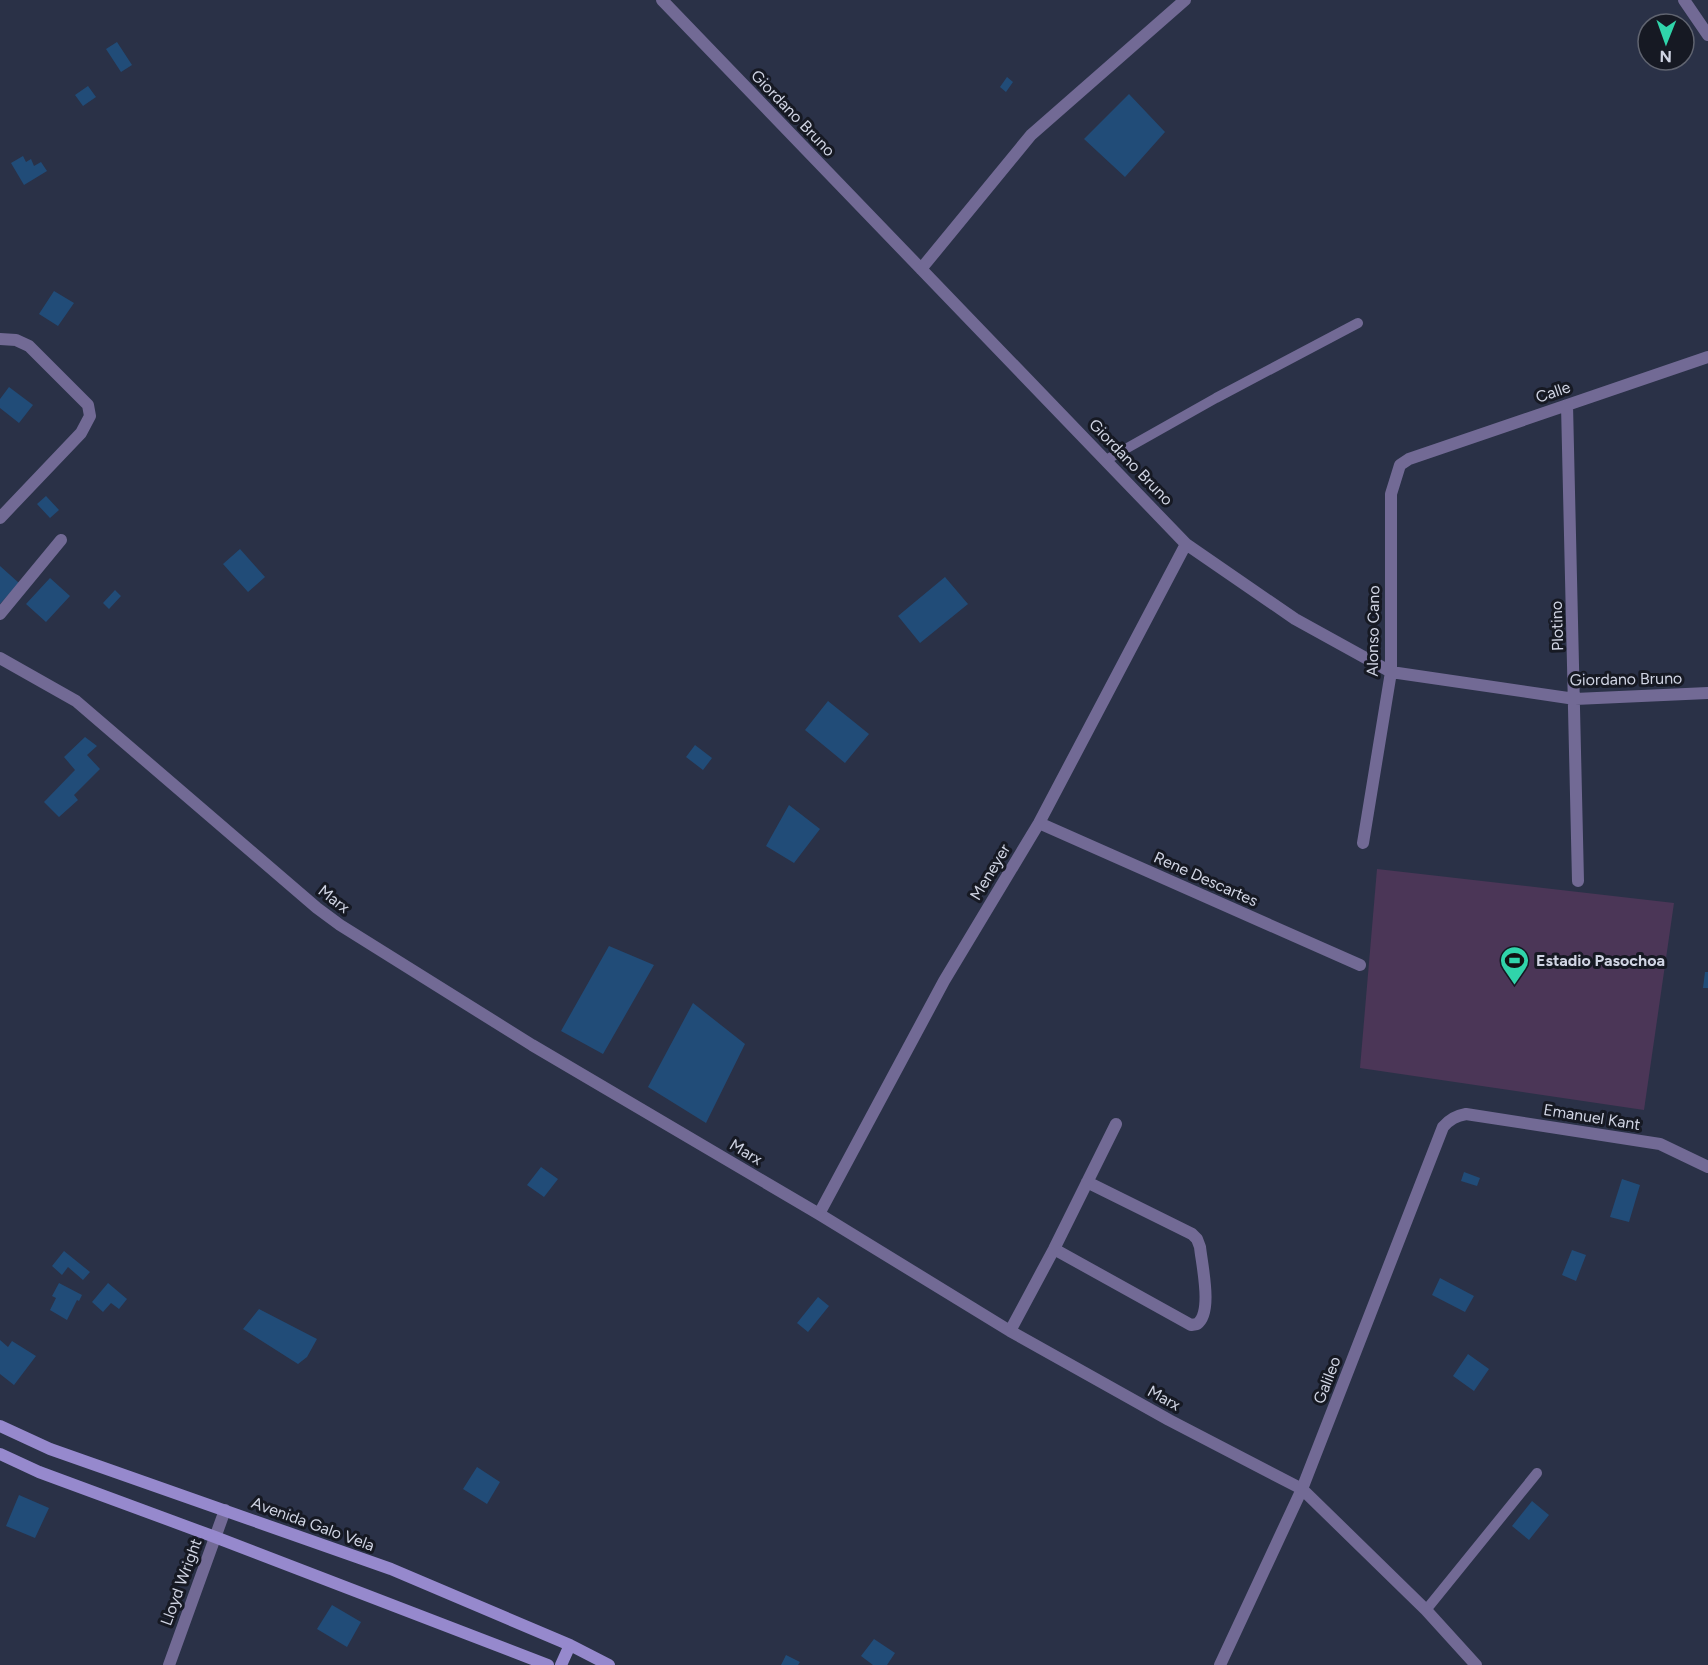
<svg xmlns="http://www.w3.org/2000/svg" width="1708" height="1665" font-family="Figtree,sans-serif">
<rect width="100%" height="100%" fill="#2a3147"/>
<!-- green -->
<path fill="#4b3657" d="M 1377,869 L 1674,903 L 1644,1110 L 1360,1068 Z"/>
<!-- building -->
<path fill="#214c78" d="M 117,42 L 132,65 L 121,72 L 106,49 Z
M 1007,77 L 1013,82 L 1006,92 L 1000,87 Z
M 88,86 L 96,97 L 83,106 L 75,95 Z
M 1129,94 L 1165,132 L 1125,177 L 1084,139 Z
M 23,156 L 26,162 L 31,159 L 34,166 L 41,162 L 47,171 L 24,185 L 11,163 Z
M 54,291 L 74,303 L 58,326 L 39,314 Z
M 9,387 L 33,405 L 19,423 L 0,408 L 0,399 Z
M 46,496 L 59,510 L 50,518 L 37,504 Z
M 240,549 L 265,577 L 248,592 L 223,564 Z
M 0,566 L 19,583 L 0,604 Z
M 945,577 L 968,604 L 920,643 L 898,616 Z
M 50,578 L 70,596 L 46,622 L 26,604 Z
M 115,590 L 121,596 L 109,609 L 103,603 Z
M 828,701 L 869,734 L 845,763 L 805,730 Z
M 85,737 L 97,746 L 87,755 L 100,769 L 74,795 L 78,800 L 59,817 L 44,802 L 75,770 L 64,757 Z
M 695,745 L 712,758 L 703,770 L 686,757 Z
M 789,805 L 820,829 L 794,863 L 766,846 Z
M 609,946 L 654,965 L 603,1054 L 561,1031 Z
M 1705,972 L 1708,972 L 1708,988 L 1703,988 Z
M 693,1003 L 745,1044 L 706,1123 L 648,1087 Z
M 541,1167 L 558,1179 L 544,1197 L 527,1185 Z
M 1464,1172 L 1480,1178 L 1477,1186 L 1461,1181 Z
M 1622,1179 L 1640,1185 L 1629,1222 L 1610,1217 Z
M 1572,1250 L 1586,1255 L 1576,1281 L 1562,1275 Z
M 64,1251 L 90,1272 L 83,1280 L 68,1267 L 62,1275 L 52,1266 Z
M 1440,1278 L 1474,1296 L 1465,1312 L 1432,1295 Z
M 59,1283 L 82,1295 L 79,1301 L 77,1300 L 67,1320 L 50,1310 L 56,1298 L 52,1296 Z
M 108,1283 L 127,1299 L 119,1309 L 111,1303 L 103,1312 L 92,1302 Z
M 818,1297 L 829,1306 L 808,1332 L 797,1323 Z
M 259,1309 L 317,1339 L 307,1357 L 298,1364 L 243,1329 Z
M 0,1340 L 8,1347 L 12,1341 L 36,1356 L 14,1385 L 0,1374 Z
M 1468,1354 L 1489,1369 L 1474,1391 L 1453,1376 Z
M 477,1467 L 500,1482 L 487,1504 L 463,1489 Z
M 19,1495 L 49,1508 L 35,1538 L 6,1526 Z
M 1532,1501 L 1549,1515 L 1529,1540 L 1512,1526 Z
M 332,1605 L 361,1622 L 347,1647 L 317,1629 Z
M 874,1639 L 895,1653 L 887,1665 L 873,1665 L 861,1656 Z
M 786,1655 L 800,1662 L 798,1665 L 781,1665 Z"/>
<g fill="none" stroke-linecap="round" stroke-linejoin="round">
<!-- service -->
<path stroke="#726a95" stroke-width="10" d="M 1106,460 L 1216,398 L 1358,323
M 1426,1610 L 1537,1473"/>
<!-- minor -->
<path stroke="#726a95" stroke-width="12" d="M 662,0 L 1186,544 L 1295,619 L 1391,672 L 1575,699 L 1708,693
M 1684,0 L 1708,35
M 921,269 L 1031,135 L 1185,0
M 0,339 L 16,340 L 29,346 L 88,405 L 90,416 L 81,433 L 0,518
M 1567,405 L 1578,881
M 0,614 L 61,540
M 0,658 L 76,701 L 317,908 L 340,925 L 532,1045 L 819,1214 L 1010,1331 L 1169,1420 L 1302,1489 L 1426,1610 L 1476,1665
M 1039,823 L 1360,965
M 1363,843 L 1391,672 L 1391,494 L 1400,465 L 1409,459 L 1708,357
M 819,1214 L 944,981 L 1039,823 L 1186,544
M 1054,1249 L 1191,1325 L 1197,1324 C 1213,1313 1202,1266 1200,1247 L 1197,1239 L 1192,1234 L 1087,1182
M 1010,1331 L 1054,1249 L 1116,1124
M 169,1665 L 225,1510
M 1220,1665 L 1302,1489 L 1443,1127 C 1450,1119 1456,1116 1466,1114 L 1660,1144 L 1708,1167"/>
<!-- secondary -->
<path stroke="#9689cd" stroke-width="12" d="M 0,1426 L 50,1449 L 391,1569 L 570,1645 L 609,1665
M 0,1454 L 39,1472 L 215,1537 L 548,1665
M 561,1665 L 570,1645"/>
</g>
<!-- icons -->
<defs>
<symbol id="stadium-pin" viewBox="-11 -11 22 30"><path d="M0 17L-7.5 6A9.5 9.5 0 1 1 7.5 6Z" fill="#30d4aa" stroke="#161923"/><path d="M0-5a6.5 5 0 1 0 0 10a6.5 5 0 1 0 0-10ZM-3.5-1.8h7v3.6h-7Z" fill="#111"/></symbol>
</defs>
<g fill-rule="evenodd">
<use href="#stadium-pin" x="1498" y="944" width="33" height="45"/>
</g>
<g text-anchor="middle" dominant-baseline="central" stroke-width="6" stroke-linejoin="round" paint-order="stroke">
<!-- street labels -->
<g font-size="16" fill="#d0d4e3" stroke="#161923">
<text transform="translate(793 113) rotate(46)">Giordano Bruno</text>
<text transform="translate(1553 392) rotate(-19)">Calle</text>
<text transform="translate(1131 462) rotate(46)">Giordano Bruno</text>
<text transform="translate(1557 626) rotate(-92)">Plotino</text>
<text transform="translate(1373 631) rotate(-89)">Alonso Cano</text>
<text transform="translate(1626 679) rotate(-1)">Giordano Bruno</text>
<text transform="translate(990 872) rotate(-59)">Meneyer</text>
<text transform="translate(1206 879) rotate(24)">Rene Descartes</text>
<text transform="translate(334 899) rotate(38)">Marx</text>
<text transform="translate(1592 1117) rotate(9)">Emanuel Kant</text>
<text transform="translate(746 1152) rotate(31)">Marx</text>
<text transform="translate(1327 1380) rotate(-69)">Galileo</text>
<text transform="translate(1164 1398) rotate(29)">Marx</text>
<text transform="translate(313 1524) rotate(20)">Avenida Galo Vela</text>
<text transform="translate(181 1582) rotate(-70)">Lloyd Wright</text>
</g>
<!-- poi labels -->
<g font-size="16" font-weight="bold" fill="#d0d4e3" stroke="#161923" text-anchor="start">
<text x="1536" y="960">Estadio Pasochoa</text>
</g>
</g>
<!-- north arrow -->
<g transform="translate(1666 42) rotate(181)"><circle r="28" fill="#161923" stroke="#606470" stroke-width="1.5"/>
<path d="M0-4.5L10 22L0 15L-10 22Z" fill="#30d4aa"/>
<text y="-9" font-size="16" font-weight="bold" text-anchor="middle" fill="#d0d4e3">N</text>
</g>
</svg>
